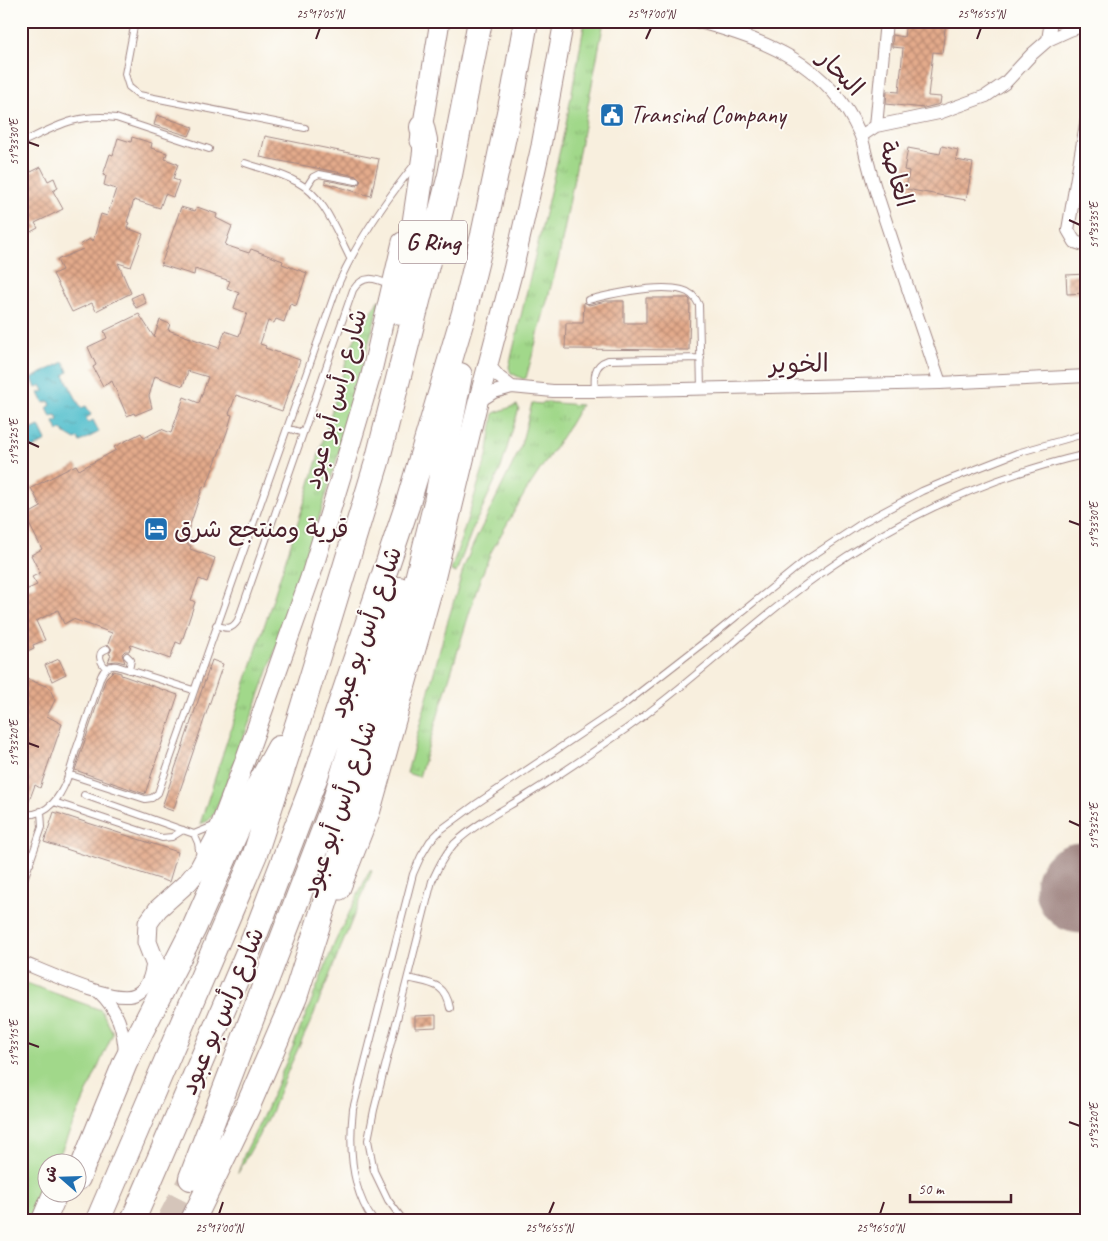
<svg xmlns="http://www.w3.org/2000/svg" width="1108" height="1241" font-family="Caveat,'Playpen Sans Arabic',sans-serif">
<defs>
<pattern id="grass-tufts" width="24" height="20" patternUnits="userSpaceOnUse" patternTransform="scale(1.25)"><rect width="24" height="20" fill="#a1d88a"/><path d="M3 7l-1-3M5 7V3M7 7l1-3M15 17l-1-3M17 17v-4M19 17l1-3" fill="none" stroke="#8cb977"/></pattern>
<pattern id="water-ripples" width="26" height="14" patternUnits="userSpaceOnUse" patternTransform="scale(1.25)"><rect width="26" height="14" fill="#53bfcd"/><path d="M2 4q2-2 4 0t4 0M15 11q2-2 4 0t4 0" fill="none" stroke="#479ba7"/></pattern>
<pattern id="building-cross-hatch" width="8" height="8" patternUnits="userSpaceOnUse" patternTransform="scale(1.25)"><rect width="8" height="8" fill="#e3aa8b"/><path d="M0 0l8 8M0 8l8-8" fill="none" stroke="#ba8a72"/></pattern>
</defs>
<rect width="100%" height="100%" fill="#fdfcf7"/>
<filter id="ink" filterUnits="userSpaceOnUse"><feTurbulence type="fractalNoise" baseFrequency=".02" numOctaves="2"/><feDisplacementMap in="SourceGraphic" scale="10" xChannelSelector="R" yChannelSelector="G"/><feConvolveMatrix kernelMatrix="1 2 1 2 8 2 1 2 1" color-interpolation-filters="sRGB"/></filter>
<filter id="wash" filterUnits="userSpaceOnUse"><feTurbulence type="fractalNoise" baseFrequency=".0096" numOctaves="4" result="noise"/><feDisplacementMap in="SourceGraphic" scale="20" xChannelSelector="R" yChannelSelector="G"/><feGaussianBlur stdDeviation="1.12" result="paint"/><feColorMatrix in="noise" values="0 0 0 0 0 0 0 0 0 0 0 0 0 0 0 0 0 1.4 0 .05"/><feComposite in="paint" operator="in"/></filter>
<g filter="url(#wash)">
<rect width="100%" height="100%" fill="#f8efde"/>
<!-- grass -->
<path fill="url(#grass-tufts)" stroke="#767c5a" d="M 585,21 L 604,21 L 559,257 L 528,371 L 526,378 L 523,379 L 511,373 L 509,367 L 566,124 Z
M 378,300 L 380,302 C 366,351 354,400 340,448 C 304,572 262,694 214,814 L 208,821 L 200,824 L 307,494 L 350,349 C 357,332 371,318 378,300 Z
M 544,402 L 581,405 L 564,434 L 526,491 L 491,552 L 478,585 L 419,777 L 407,773 L 446,627 L 464,567 L 472,547 L 520,449 L 532,403 L 541,404 Z
M 517,405 L 519,408 L 501,468 L 473,528 L 456,573 L 451,571 L 487,456 L 494,413 Z
M 370,870 L 372,871 L 311,1021 L 290,1066 L 269,1117 L 238,1173 L 244,1155 L 265,1112 L 297,1037 L 335,942 Z"/>
<!-- park -->
<path fill="#a1d88a" stroke="#767c5a" d="M 21,981 L 101,1010 L 113,1033 L 56,1163 L 48,1164 L 47,1183 L 32,1220 L 21,1220 Z"/>
<!-- water -->
<path fill="url(#water-ripples)" stroke="#4e6f7c" d="M 64,362 L 68,372 L 64,375 L 81,408 L 86,406 L 91,415 L 86,418 L 88,423 L 93,420 L 99,432 L 80,442 L 78,438 L 75,440 L 65,434 L 62,429 L 58,431 L 54,422 L 58,420 L 56,415 L 51,417 L 47,408 L 51,405 L 49,401 L 44,403 L 39,393 L 44,391 L 41,385 L 36,388 L 32,378 Z
M 39,426 L 46,441 L 32,448 L 24,433 Z"/>
<g fill="none" stroke-linecap="round" stroke-linejoin="round">
<!-- runway -->
<path stroke="#a18784" stroke-width="91" d="M 1081,888 L 1087,888"/>
</g>
<g id="blocks">
<!-- building -->
<path fill="url(#building-cross-hatch)" d="M 906,21 L 946,21 L 942,53 L 933,52 L 928,96 L 941,97 L 940,104 L 924,108 L 886,104 L 887,91 L 899,92 L 903,48 L 892,47 L 892,44 L 893,35 L 904,37 Z
M 157,115 L 193,127 L 189,136 L 154,125 Z
M 265,136 L 379,159 L 371,196 L 325,183 L 325,180 L 357,186 L 361,181 L 357,176 L 260,157 Z
M 132,137 L 152,143 L 151,148 L 167,153 L 165,159 L 178,164 L 173,179 L 179,181 L 173,197 L 165,194 L 160,208 L 134,200 L 127,222 L 129,223 L 127,228 L 143,234 L 131,267 L 118,263 L 131,293 L 96,311 L 92,303 L 72,312 L 53,274 L 62,270 L 57,260 L 83,249 L 80,245 L 90,239 L 93,241 L 101,214 L 107,216 L 116,189 L 104,185 L 106,176 L 103,175 L 110,154 L 113,155 L 118,138 L 131,142 Z
M 942,146 L 958,150 L 956,160 L 973,163 L 966,200 L 906,189 L 909,171 L 904,170 L 908,148 L 940,154 Z
M 21,152 L 31,172 L 41,167 L 48,181 L 54,178 L 58,188 L 53,191 L 63,209 L 35,223 L 38,228 L 21,237 Z
M 181,207 L 195,211 L 197,207 L 217,214 L 216,218 L 232,226 L 225,245 L 249,253 L 251,249 L 283,261 L 282,264 L 307,273 L 296,306 L 290,304 L 284,322 L 276,319 L 274,323 L 268,321 L 260,344 L 266,346 L 265,348 L 300,360 L 282,411 L 236,395 L 229,414 L 232,415 L 227,432 L 206,487 L 203,486 L 186,537 L 190,538 L 187,544 L 191,546 L 190,549 L 215,558 L 207,582 L 199,579 L 191,600 L 195,602 L 181,644 L 176,642 L 170,659 L 131,645 L 129,651 L 125,651 L 122,654 L 125,663 L 117,661 L 108,662 L 111,655 L 109,654 L 112,649 L 108,644 L 112,633 L 73,619 L 64,624 L 58,610 L 36,621 L 45,640 L 33,645 L 34,648 L 21,654 L 21,592 L 37,585 L 32,577 L 40,573 L 31,555 L 42,549 L 25,516 L 41,507 L 31,488 L 76,465 L 79,470 L 116,450 L 114,447 L 141,433 L 144,438 L 161,429 L 171,433 L 184,397 L 199,403 L 208,377 L 188,371 L 183,386 L 155,376 L 149,396 L 152,408 L 135,415 L 134,413 L 127,416 L 112,381 L 103,386 L 93,367 L 96,365 L 88,347 L 107,338 L 104,331 L 139,314 L 154,337 L 160,320 L 170,324 L 168,330 L 219,348 L 225,331 L 239,336 L 247,313 L 234,308 L 239,293 L 227,288 L 230,281 L 195,269 L 194,275 L 161,265 Z
M 1087,274 L 1087,293 L 1067,294 L 1066,275 Z
M 142,293 L 146,303 L 136,308 L 131,298 Z
M 646,298 L 688,298 L 690,300 L 689,350 L 565,349 L 566,323 L 583,323 L 584,302 L 589,305 L 606,301 L 624,301 L 624,323 L 646,323 Z
M 59,659 L 66,674 L 52,681 L 45,665 Z
M 212,660 L 223,664 L 173,811 L 162,807 Z
M 113,671 L 121,673 L 121,675 L 178,695 L 145,794 L 75,770 L 106,678 Z
M 21,677 L 49,687 L 55,700 L 47,716 L 62,724 L 40,788 L 35,785 L 26,809 L 21,809 Z
M 54,812 L 178,852 L 169,882 L 44,842 Z
M 436,1015 L 436,1027 L 415,1028 L 415,1016 Z"/>
</g>
</g>
<g filter="url(#ink)">
<use href="#blocks" fill-opacity="0" stroke="#a18784" stroke-width="1"/>
<g fill="none" stroke-linecap="round" stroke-linejoin="round">
<!-- highway-tunnel -->
<path stroke="#d5c5ba" stroke-width="24" stroke-dasharray="24 12" stroke-linecap="butt" d="M 169,1220 L 191,1178"/>
<defs>
<path id="lane" d="M 135,21 L 125,74 L 129,87 L 139,95 L 305,128
M 21,143 C 55,127 77,113 116,118 L 209,149
M 245,163 C 262,169 281,173 297,182 C 325,197 336,231 350,258
M 306,188 L 313,177 L 319,174 L 356,181
M 588,300 C 612,294 658,284 682,290 C 691,292 696,298 699,305 L 701,389
M 595,391 C 594,377 593,365 608,360 L 701,358
M 287,428 L 303,433
M 216,625 C 226,629 232,630 238,620 L 353,290 C 363,274 375,278 390,285
M 127,656 L 131,660 L 129,670
M 106,668 C 100,662 96,652 107,649
M 68,774 L 145,799 L 152,798 L 158,793 L 337,287 C 356,243 385,201 415,164
M 84,795 L 194,834 L 216,825
M 54,802 L 162,838 L 172,837 L 183,830
M 21,814 C 33,816 44,812 53,803 C 66,789 71,767 76,750 C 85,725 93,700 101,676 C 104,669 109,665 117,666 L 193,690
M 194,834 L 198,843 L 200,857
M 21,839 L 27,815
M 21,855 L 30,864
M 21,888 L 42,827 L 41,811
M 408,978 C 431,984 445,982 450,1008
M 373,1220 C 350,1188 349,1146 353,1109 L 413,874 L 421,856 L 430,841 L 442,829 L 476,804 L 622,706 L 716,633 L 806,560 L 862,523 L 922,491 L 953,478 L 1017,453 L 1087,433
M 403,1220 L 388,1200 L 374,1171 L 368,1140 L 374,1110 L 432,881 C 438,868 444,855 454,844 C 475,824 503,810 527,795 C 561,774 593,752 626,729 C 693,682 750,624 816,577 C 897,519 990,476 1087,454"/>
<path id="street" d="M 695,21 C 765,39 829,64 860,134 C 864,143 865,154 868,163 C 872,179 877,195 882,210 C 901,268 920,325 940,383
M 1048,40 L 1051,21
M 1087,118 L 1068,230 L 1075,242 L 1087,246
M 876,126 L 886,21
M 861,136 L 876,126 L 939,113 L 986,96 L 1005,83 L 1032,54 L 1048,40 L 1070,30 L 1087,24
M 488,364 L 499,377 L 512,387
M 478,402 L 494,392 L 512,387 L 553,391 L 595,391 L 940,383 L 1087,376
M 21,962 C 44,971 116,1005 136,994 C 149,987 151,973 153,960
M 99,992 C 118,1010 124,1030 125,1055"/>
<path id="secondary" d="M 420,141 L 440,21
M 340,890 L 371,810 L 433,588 L 478,402 L 513,270 L 541,146 L 564,21
M 164,986 L 147,942 L 148,923 L 158,909 L 188,882 L 199,869 L 216,837 L 246,758 L 310,578 L 342,473 L 371,375 L 402,242"/>
<path id="highway" d="M 401,313 L 425,152 L 425,140 L 422,127
M 78,1178 L 125,1063 L 194,928 L 248,805 L 279,748
M 191,1178 L 334,803 L 399,589
M 44,1220 L 55,1194
M 98,1220 L 255,854 L 298,722 L 377,462 L 450,175 L 480,21
M 133,1220 L 254,938 L 316,776 L 407,506 L 464,313 L 483,235 L 514,89 L 526,21
M 193,1220 L 247,1108 L 295,997 L 354,812 L 398,656 L 436,502 L 460,375"/>
</defs>
<!-- lane casing -->
<use href="#lane" stroke="#a18784" stroke-width="8"/>
<!-- street casing -->
<use href="#street" stroke="#a18784" stroke-width="14"/>
<!-- secondary casing -->
<use href="#secondary" stroke="#a18784" stroke-width="21"/>
<!-- highway casing -->
<use href="#highway" stroke="#a18784" stroke-width="26"/>
<!-- lane -->
<use href="#lane" stroke="#fff" stroke-width="6"/>
<!-- street -->
<use href="#street" stroke="#fff" stroke-width="12"/>
<!-- secondary -->
<use href="#secondary" stroke="#fff" stroke-width="19"/>
<!-- highway -->
<use href="#highway" stroke="#fff" stroke-width="24"/>
</g>
</g>
<!-- ticks -->
<path fill="none" stroke="#4a1f2b" stroke-width="2" d="M 316,39 L 320,28M 646,39 L 651,28M 977,39 L 981,28M 28,142 L 39,146M 1069,220 L 1080,225M 28,442 L 39,447M 1069,521 L 1080,525M 28,743 L 39,747M 1069,821 L 1080,826M 28,1043 L 39,1047M 1069,1122 L 1080,1126M 219,1214 L 223,1202M 549,1214 L 554,1202M 880,1214 L 884,1202"/>
<!-- icons -->
<defs>
<symbol id="civic-square" viewBox="-11 -11 22 22"><rect x="-9" y="-9" width="18" height="18" rx="4" fill="#1f6fb2" stroke="#fdfcf7"/><path d="M-.6-6.5H3V-4.5H.6V-3L4-1V1h2V6H-6V1h2V-1L-.6-3ZM-1.2 2.5V6h2.4V2.5Z" fill="#fff"/></symbol>
<symbol id="hotel-square" viewBox="-11 -11 22 22"><rect x="-9" y="-9" width="18" height="18" rx="4" fill="#1f6fb2" stroke="#fdfcf7"/><path d="M-6-4.5h1.5V1H6V5H4.5V3h-9V5H-6ZM-4 0a1.8 1.8 0 1 1 3.6 0ZM.5 0V-2.5h3Q6-2.5 6 0Z" fill="#fff"/></symbol>
</defs>
<g fill-rule="evenodd">
<use href="#civic-square" x="598" y="101" width="28" height="28"/>
<use href="#hotel-square" x="142" y="515" width="28" height="28"/>
</g>
<g text-anchor="middle" dominant-baseline="central" stroke-width="4" stroke-linejoin="round" paint-order="stroke">
<!-- shield labels -->
<rect fill="#fdfcf7" stroke="#806168" stroke-width="1" x="399" y="220.5" width="68" height="43" rx="4"/>
<g font-size="24" font-weight="bold" fill="#4a1f2b">
<text x="433" y="242">G Ring</text>
</g>
<!-- street labels -->
<g font-size="25" fill="#4a1f2b" stroke="#fdfcf7">
<text transform="translate(841 73) rotate(46)">البحار</text>
<text transform="translate(896 174) rotate(74)">الغاصة</text>
<text transform="translate(799 364) rotate(-1)">الخوير</text>
<text transform="translate(335 399) rotate(-75)">شارع رأس أبو عبود</text>
<text transform="translate(365 632) rotate(-71)">شارع رأس بو عبود</text>
<text transform="translate(339 809) rotate(-71)">شارع رأس أبو عبود</text>
<text transform="translate(222 1011) rotate(-67)">شارع رأس بو عبود</text>
</g>
<!-- poi labels -->
<g font-size="25" fill="#4a1f2b" stroke="#fdfcf7" text-anchor="start">
<text x="630" y="115">Transind Company</text>
<text x="174" y="529">قرية ومنتجع شرق</text>
</g>
</g>
<!-- margin -->
<rect width="1108" height="1241" fill="none" stroke="#fdfcf7" stroke-width="55"/>
<!-- north arrow -->
<g transform="translate(62 1178) rotate(290)"><circle r="24" fill="#fdfcf7" stroke="#b5a4a5"/>
<path d="M0-4L9 19L0 12L-9 19Z" fill="#1f6fb2"/>
<text y="-8" font-size="14" font-weight="bold" text-anchor="middle" fill="#4a1f2b">ش</text>
</g>
<!-- scale -->
<path d="M910 1194v8h101v-8" fill="none" stroke="#4a1f2b" stroke-width="2.5"/>
<text x="918" y="1194" font-size="15" fill="#4a1f2b" stroke="#fdfcf7" stroke-width="4" paint-order="stroke">50 m</text>
<rect x="28" y="28" width="1052" height="1186" fill="none" stroke="#4a1f2b" stroke-width="2"/>
<g font-size="12" text-anchor="middle" fill="#4a1f2b">
<text x="320" y="18">25°17'05"N</text>
<text x="651" y="18">25°17'00"N</text>
<text x="981" y="18">25°16'55"N</text>
<text transform="translate(14 142) rotate(-90)" y="4">51°33'30"E</text>
<text transform="translate(1094 225) rotate(-90)" y="4">51°33'35"E</text>
<text transform="translate(14 442) rotate(-90)" y="4">51°33'25"E</text>
<text transform="translate(1094 525) rotate(-90)" y="4">51°33'30"E</text>
<text transform="translate(14 743) rotate(-90)" y="4">51°33'20"E</text>
<text transform="translate(1094 826) rotate(-90)" y="4">51°33'25"E</text>
<text transform="translate(14 1043) rotate(-90)" y="4">51°33'15"E</text>
<text transform="translate(1094 1126) rotate(-90)" y="4">51°33'20"E</text>
<text x="219" y="1232">25°17'00"N</text>
<text x="549" y="1232">25°16'55"N</text>
<text x="880" y="1232">25°16'50"N</text>
</g>
</svg>
